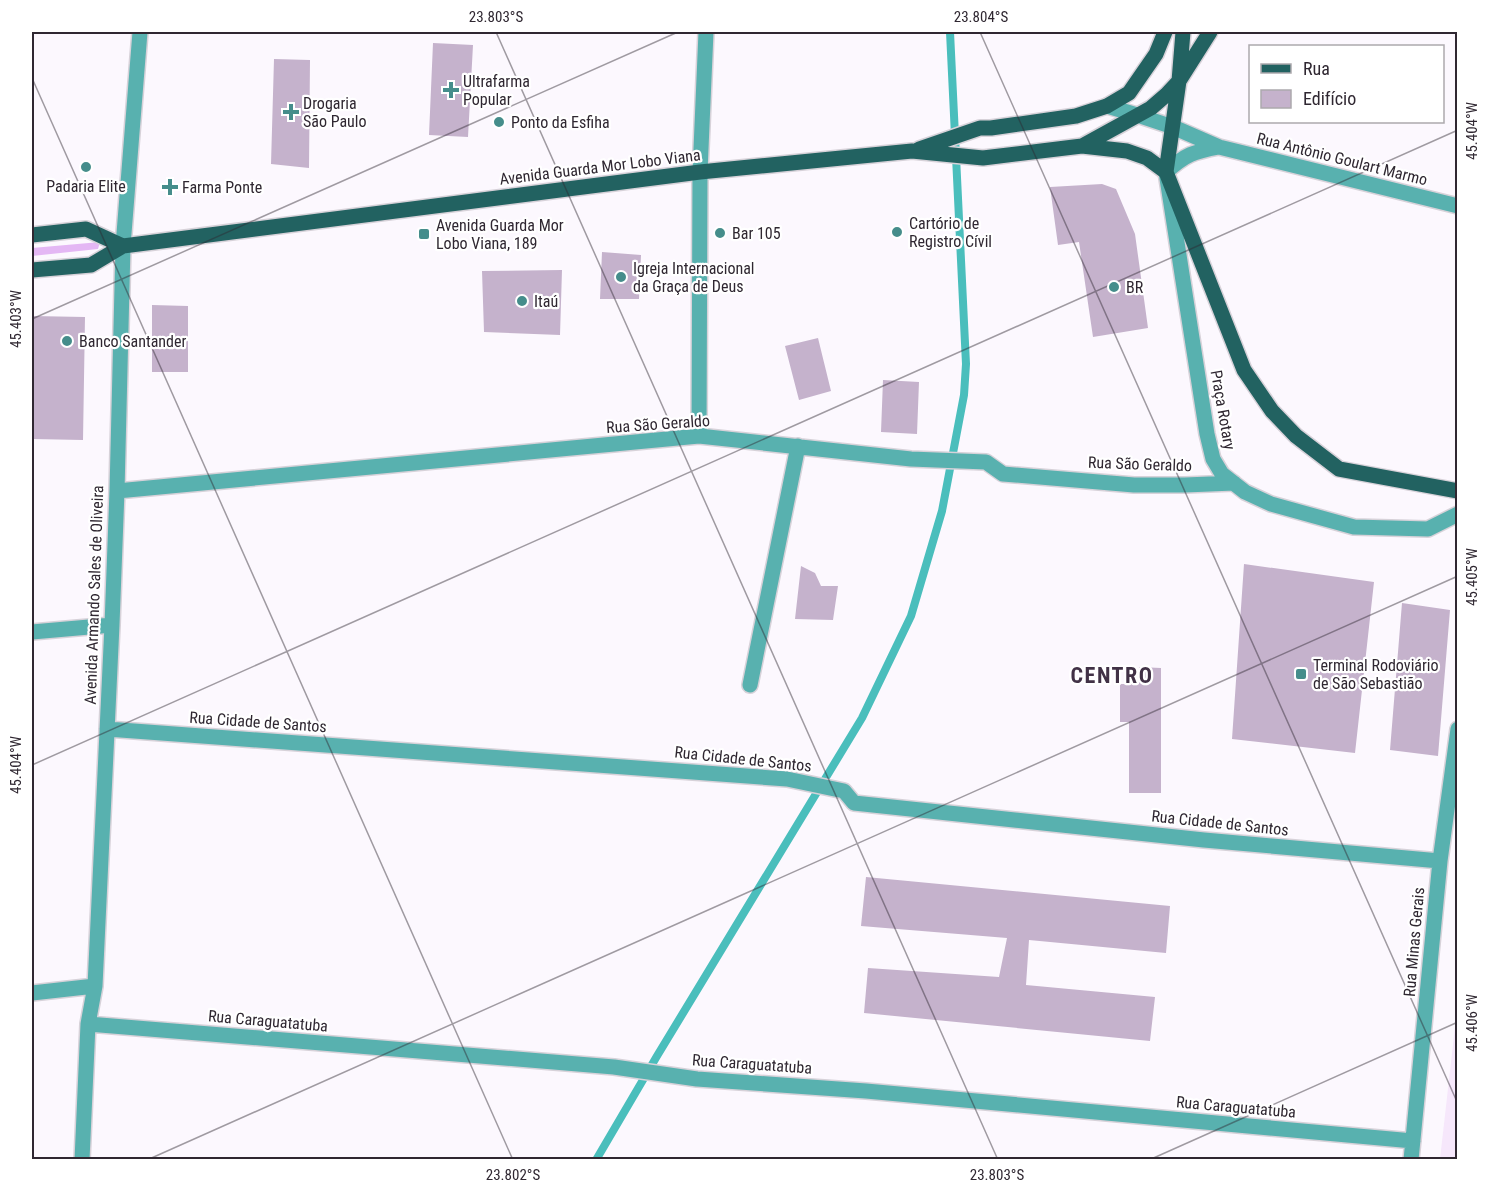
<svg xmlns="http://www.w3.org/2000/svg" width="1489" height="1191" font-family="'Roboto Condensed',sans-serif">
<rect width="100%" height="100%" fill="#fcf8fe"/>
<!-- built -->
<path fill="#f6e7fb" d="M 1457,1009 L 1457,1159 L 1440,1159 Z"/>
<!-- green -->
<path fill="#e4b7f4" d="M 100,242 L 98,249 L 32,256 L 32,248 Z"/>
<g fill="none" stroke-linecap="round" stroke-linejoin="round">
<!-- stream -->
<path stroke="#4abebc" stroke-width="8" d="M 596,1160 L 657,1056 L 862,718 L 911,616 L 942,511 L 964,395 L 966,364 L 950,32"/>
</g>
<!-- building -->
<path fill="#c5b2cc" d="M 433,43 L 473,45 L 468,137 L 429,135 Z
M 274,59 L 310,60 L 309,168 L 271,164 Z
M 1102,184 L 1116,189 L 1135,234 L 1148,328 L 1093,337 L 1079,242 L 1058,245 L 1050,187 Z
M 602,252 L 641,255 L 639,299 L 600,299 Z
M 562,270 L 560,335 L 484,332 L 482,271 Z
M 152,305 L 188,306 L 188,372 L 152,372 Z
M 32,316 L 85,317 L 83,440 L 32,439 Z
M 818,338 L 831,391 L 799,400 L 785,346 Z
M 883,380 L 919,382 L 917,434 L 881,432 Z
M 1244,564 L 1374,582 L 1355,753 L 1232,739 Z
M 801,566 L 815,573 L 821,586 L 838,586 L 833,620 L 795,619 Z
M 1402,603 L 1450,610 L 1438,756 L 1390,750 Z
M 1139,667 L 1161,668 L 1161,793 L 1129,793 L 1129,722 L 1120,722 L 1120,684 L 1139,684 Z
M 866,877 L 1170,906 L 1166,953 L 1029,940 L 1026,985 L 1155,997 L 1150,1041 L 864,1013 L 868,968 L 999,977 L 1007,938 L 861,926 Z"/>
<g fill="none" stroke-linecap="round" stroke-linejoin="round">
<defs>
<path id="minor" d="M 1107,106 L 1137,115 L 1173,127 L 1219,147 L 1458,206
M 1219,147 C 1193,152 1186,154 1166,172 L 1207,434 L 1213,459 L 1222,474 L 1245,492 L 1271,504 L 1354,527 L 1428,529 L 1458,514
M 699,436 L 700,172 L 706,32
M 117,491 L 699,436 L 911,459 L 986,462 L 1003,474 L 1134,485 L 1185,485 L 1234,483
M 32,632 L 112,625
M 750,685 L 798,446
M 107,729 L 787,779 L 844,791 L 854,803 L 1204,840 L 1440,861
M 32,993 L 95,986
M 88,1024 L 614,1067 L 697,1079 L 866,1091 L 1413,1141
M 82,1160 L 88,1024 L 95,986 L 112,625 L 117,491 L 123,246 L 140,32
M 1411,1160 L 1440,861 L 1458,729"/>
<path id="major" d="M 1082,146 L 1151,108 L 1166,95 L 1179,81 L 1210,32
M 919,149 L 980,128 L 991,128 L 1076,116 L 1107,106 L 1129,93 L 1156,54 L 1165,32
M 1166,172 L 1244,370 L 1272,411 L 1296,436 L 1339,469 L 1458,491
M 1166,172 L 1179,81 L 1183,32
M 32,235 L 86,229 L 123,246
M 32,270 L 91,265 L 123,246 L 700,172 L 912,151 L 983,158 L 1082,146 L 1127,151 L 1147,158 L 1166,172"/>
</defs>
<!-- minor casing -->
<use href="#minor" stroke="#d7d2d9" stroke-width="18"/>
<!-- major casing -->
<use href="#major" stroke="#d7d2d9" stroke-width="18"/>
<!-- minor -->
<use href="#minor" stroke="#58b1af" stroke-width="15"/>
<!-- major -->
<use href="#major" stroke="#226261" stroke-width="15"/>
</g>
<!-- ticks -->
<path fill="none" stroke="#2f2731" stroke-width="1.5" stroke-opacity="0.45" d="M 496,32 L 998,1160M 980,32 L 1458,1104M 32,78 L 513,1160M 32,319 L 678,32M 32,765 L 1458,130M 147,1160 L 1458,576M 1149,1160 L 1458,1022"/>
<!-- markers -->
<g fill="#458d8b" stroke="#fff" stroke-width="2">
<path d="M448 81h6v6h6v6h-6v6h-6v-6h-6v-6h6z"/>
<path d="M288 103h6v6h6v6h-6v6h-6v-6h-6v-6h6z"/>
<circle cx="499" cy="122" r="6"/>
<circle cx="86" cy="167" r="6"/>
<path d="M167 178h6v6h6v6h-6v6h-6v-6h-6v-6h6z"/>
<circle cx="897" cy="232" r="6"/>
<circle cx="720" cy="233" r="6"/>
<rect x="418" y="228" width="12" height="12" rx="3"/>
<circle cx="621" cy="277" r="6"/>
<circle cx="1114" cy="287" r="6"/>
<circle cx="522" cy="301" r="6"/>
<circle cx="67" cy="341" r="6"/>
<rect x="1295" y="668" width="12" height="12" rx="3"/>
</g>
<g text-anchor="middle" dominant-baseline="central" stroke-width="4.5" stroke-linejoin="round" paint-order="stroke">
<!-- poi labels -->
<g font-size="16" fill="#2f2731" stroke="#fff" text-anchor="start">
<text x="463" y="81">Ultrafarma<tspan x="463" dy="18">Popular</tspan></text>
<text x="303" y="103">Drogaria<tspan x="303" dy="18">São Paulo</tspan></text>
<text x="511" y="122">Ponto da Esfiha</text>
<text x="86" y="186" text-anchor="middle">Padaria Elite</text>
<text x="182" y="187">Farma Ponte</text>
<text x="909" y="223">Cartório de<tspan x="909" dy="18">Registro Cívil</tspan></text>
<text x="436" y="225">Avenida Guarda Mor<tspan x="436" dy="18">Lobo Viana, 189</tspan></text>
<text x="732" y="233">Bar 105</text>
<text x="633" y="268">Igreja Internacional<tspan x="633" dy="18">da Graça de Deus</tspan></text>
<text x="1126" y="287">BR</text>
<text x="534" y="301">Itaú</text>
<text x="79" y="341">Banco Santander</text>
<text x="1313" y="665">Terminal Rodoviário<tspan x="1313" dy="18">de São Sebastião</tspan></text>
</g>
<!-- street labels -->
<g font-size="16" fill="#2f2731" stroke="#fff">
<text transform="translate(1342 159) rotate(14)">Rua Antônio Goulart Marmo</text>
<text transform="translate(600 167) rotate(-7)">Avenida Guarda Mor Lobo Viana</text>
<text transform="translate(1223 410) rotate(80)">Praça Rotary</text>
<text transform="translate(658 424) rotate(-4)">Rua São Geraldo</text>
<text transform="translate(1140 464) rotate(2)">Rua São Geraldo</text>
<text transform="translate(94 595) rotate(-88)">Avenida Armando Sales de Oliveira</text>
<text transform="translate(258 722) rotate(4)">Rua Cidade de Santos</text>
<text transform="translate(743 759) rotate(6)">Rua Cidade de Santos</text>
<text transform="translate(1220 823) rotate(6)">Rua Cidade de Santos</text>
<text transform="translate(1414 942) rotate(-85)">Rua Minas Gerais</text>
<text transform="translate(268 1021) rotate(5)">Rua Caraguatatuba</text>
<text transform="translate(752 1064) rotate(4)">Rua Caraguatatuba</text>
<text transform="translate(1236 1107) rotate(5)">Rua Caraguatatuba</text>
</g>
<!-- district labels -->
<g font-size="22" font-weight="bold" letter-spacing="1.5" fill="#413146" stroke="#fff">
<text x="1112" y="675">CENTRO</text>
</g>
</g>
<!-- border -->
<rect width="1489" height="1191" fill="none" stroke="#ffffff" stroke-width="66"/>
<!-- legend -->
<rect x="1249" y="45" width="195" height="78" fill="#ffffff" stroke="#aca9ad" stroke-width="1.5"/>
<rect x="1261" y="64" width="30" height="9" fill="#226261" stroke="#aca9ad" stroke-width="1.5"/>
<text x="1303" y="75" font-size="18" fill="#2f2731">Rua</text>
<rect x="1261" y="90" width="30" height="18" fill="#c5b2cc" stroke="#aca9ad" stroke-width="1.5"/>
<text x="1303" y="105" font-size="18" fill="#2f2731">Edifício</text>
<rect x="33" y="33" width="1423" height="1125" fill="none" stroke="#2f2731" stroke-width="2"/>
<g font-size="15" text-anchor="middle" fill="#2f2731">
<text x="496" y="22">23.803°S</text>
<text x="981" y="22">23.804°S</text>
<text transform="translate(1472 131) rotate(-90)" y="5">45.404°W</text>
<text transform="translate(16 319) rotate(-90)" y="5">45.403°W</text>
<text transform="translate(1472 577) rotate(-90)" y="5">45.405°W</text>
<text transform="translate(16 765) rotate(-90)" y="5">45.404°W</text>
<text transform="translate(1472 1023) rotate(-90)" y="5">45.406°W</text>
<text x="513" y="1180">23.802°S</text>
<text x="997" y="1180">23.803°S</text>
</g>
</svg>
